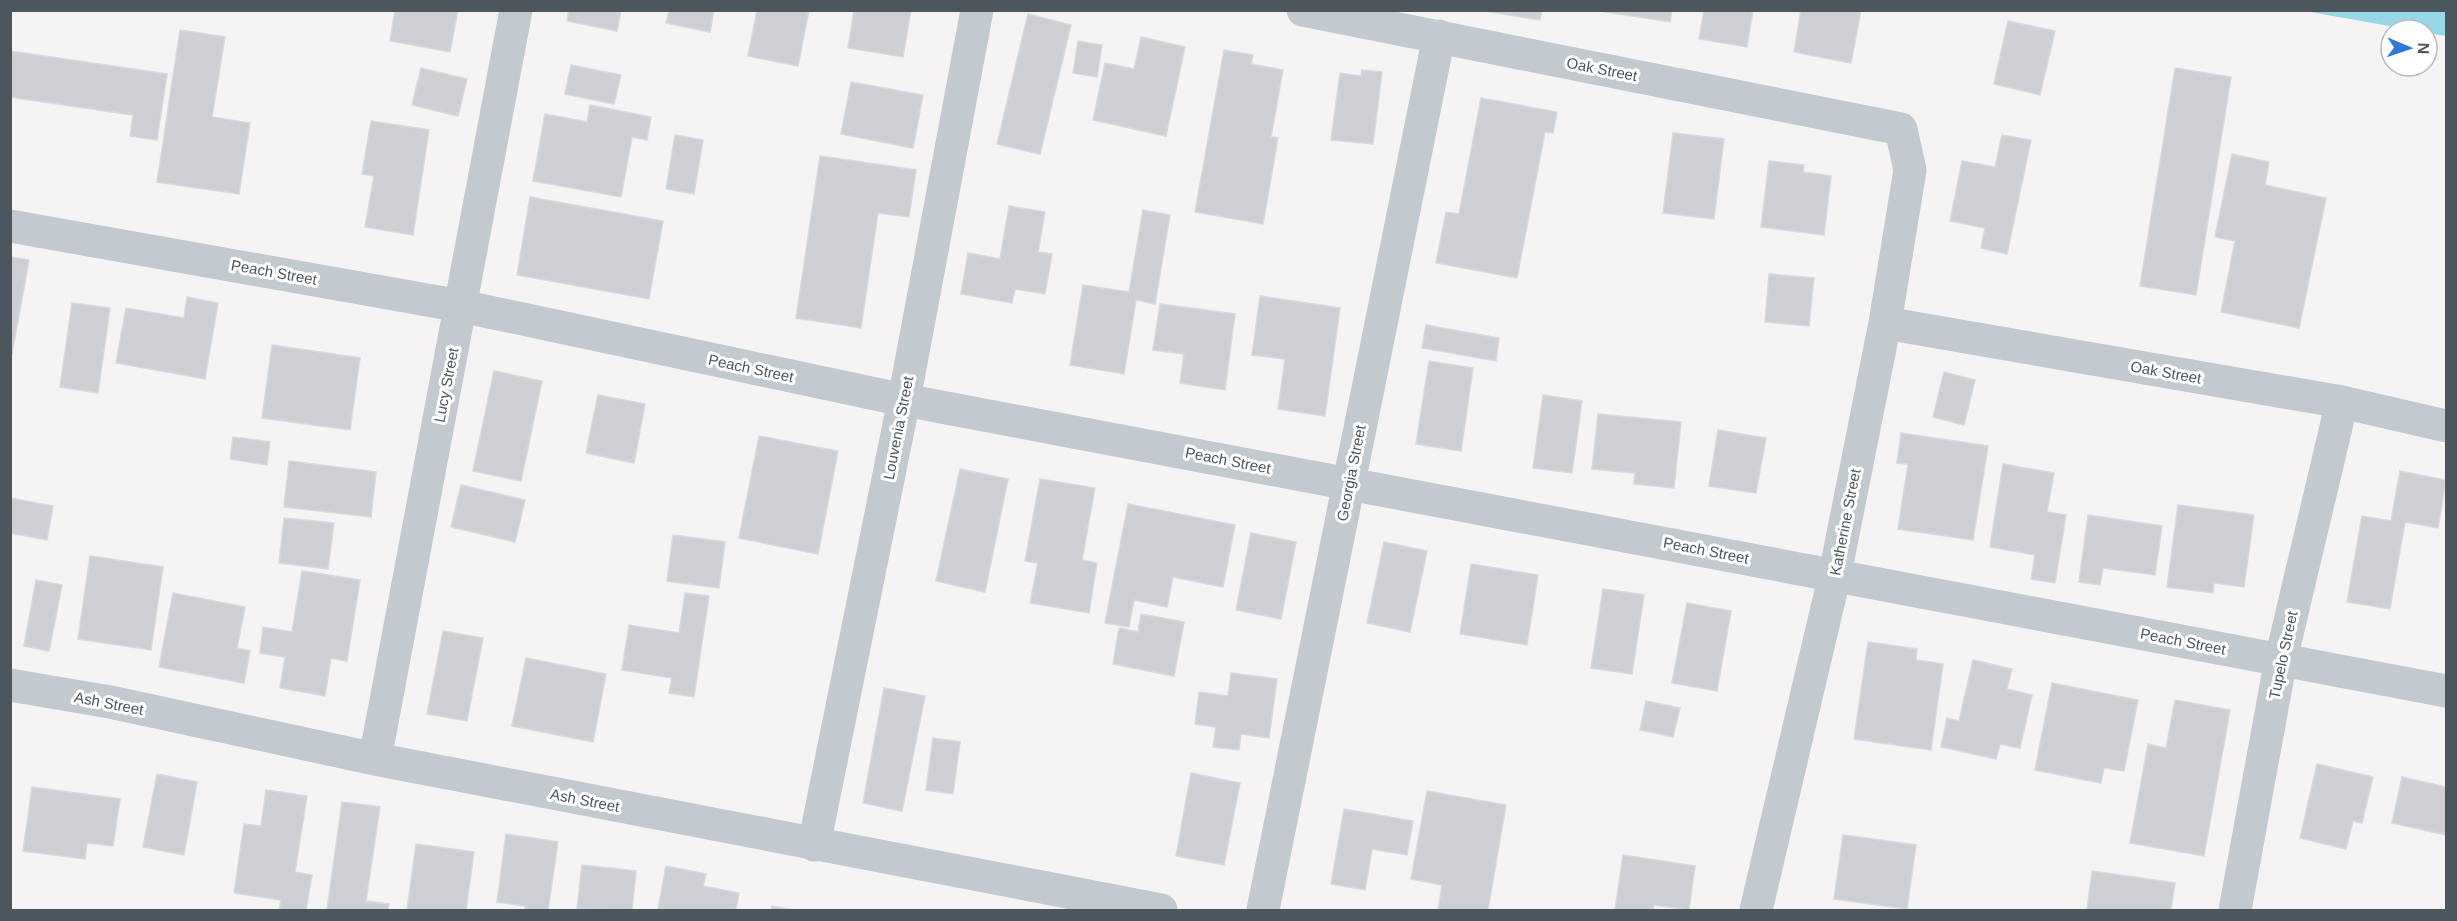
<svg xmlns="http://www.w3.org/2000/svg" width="2457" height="921" font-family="Helvetica,sans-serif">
<rect width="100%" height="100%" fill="#f5f3f3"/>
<!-- water -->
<path fill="#98d7e6" d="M 2305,11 L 2446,11 L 2446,36 L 2427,33 L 2427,30 L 2412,30 Z"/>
<!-- building -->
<path fill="#cdcfd4" stroke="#d7d9dd" stroke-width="1.5" d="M 395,10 L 458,10 L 450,52 L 390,41 Z
M 569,10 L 621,10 L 617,31 L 567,21 Z
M 669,10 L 714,10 L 710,32 L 666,23 Z
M 757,10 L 809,10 L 798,66 L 748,56 Z
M 854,10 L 911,10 L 903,57 L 848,48 Z
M 1479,10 L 1542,10 L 1540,20 Z
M 1594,10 L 1672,10 L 1670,22 Z
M 1704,10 L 1753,10 L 1747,47 L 1699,39 Z
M 1801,10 L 1861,10 L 1851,63 L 1794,52 Z
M 1028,14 L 1071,25 L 1040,154 L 997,144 Z
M 2008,21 L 2055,31 L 2040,95 L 1994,84 Z
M 180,30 L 225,37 L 212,117 L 250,123 L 239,194 L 157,182 Z
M 1141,37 L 1185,47 L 1166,136 L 1093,120 L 1105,63 L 1134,69 Z
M 1078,41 L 1102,45 L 1097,77 L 1073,73 Z
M 1224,50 L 1253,55 L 1251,64 L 1283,70 L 1271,137 L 1278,138 L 1263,224 L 1195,212 Z
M 10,51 L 167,74 L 157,140 L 130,136 L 133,115 L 10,97 Z
M 571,65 L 621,75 L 614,104 L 565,94 Z
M 421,68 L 467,79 L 458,116 L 412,105 Z
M 2175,68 L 2231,77 L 2196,295 L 2140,286 Z
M 1362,70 L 1382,72 L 1373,144 L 1331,140 L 1340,73 L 1361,76 Z
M 851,82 L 923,95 L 913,148 L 841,134 Z
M 1481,98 L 1557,112 L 1553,133 L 1545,132 L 1517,278 L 1436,263 L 1446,212 L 1459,214 Z
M 590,105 L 651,117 L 647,140 L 632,137 L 621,197 L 533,181 L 545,114 L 587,122 Z
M 371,121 L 429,130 L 413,235 L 365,227 L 374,176 L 362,174 Z
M 1673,133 L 1724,139 L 1714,219 L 1663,213 Z
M 675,135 L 703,140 L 694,194 L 666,189 Z
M 2002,135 L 2031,140 L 2007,254 L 1981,248 L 1985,228 L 1950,221 L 1962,161 L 1995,167 Z
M 2232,154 L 2269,162 L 2265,185 L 2326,198 L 2299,328 L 2221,312 L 2235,241 L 2215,237 Z
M 820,156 L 916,170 L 909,217 L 878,213 L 861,328 L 796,318 Z
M 1769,161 L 1804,165 L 1803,172 L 1831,176 L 1824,235 L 1761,227 Z
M 530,197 L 663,221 L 649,299 L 517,275 Z
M 1009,206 L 1045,212 L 1038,252 L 1052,254 L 1045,294 L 1015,289 L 1012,303 L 961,294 L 968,253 L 1000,259 Z
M 1143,210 L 1170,215 L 1155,304 L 1136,300 L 1124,374 L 1070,365 L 1083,285 L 1129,292 Z
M 10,257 L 29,260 L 12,354 L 10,353 Z
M 1769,274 L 1814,278 L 1809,326 L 1765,322 Z
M 1260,296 L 1340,308 L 1325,416 L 1278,409 L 1285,359 L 1252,355 Z
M 187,297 L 218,303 L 205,379 L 116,363 L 126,308 L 184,318 Z
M 72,303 L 110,308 L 98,393 L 60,387 Z
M 1160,304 L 1235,314 L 1225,390 L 1180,383 L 1184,354 L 1153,350 Z
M 1426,325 L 1499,338 L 1496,361 L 1422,348 Z
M 272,345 L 360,358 L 350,430 L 262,418 Z
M 1429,361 L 1473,368 L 1461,451 L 1416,444 Z
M 494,371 L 542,381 L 521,481 L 473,471 Z
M 1944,372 L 1975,380 L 1964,425 L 1933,417 Z
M 598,395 L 645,404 L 634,463 L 586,453 Z
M 1543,395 L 1582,401 L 1572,473 L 1533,468 Z
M 1598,414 L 1681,422 L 1674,488 L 1634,484 L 1635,473 L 1592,469 Z
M 1718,430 L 1766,438 L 1756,493 L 1709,486 Z
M 1901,433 L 1988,446 L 1973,540 L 1898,529 L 1908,464 L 1897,463 Z
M 759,436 L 838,451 L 818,554 L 739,538 Z
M 233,437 L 270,442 L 267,465 L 230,459 Z
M 289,461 L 376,472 L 371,517 L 284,507 Z
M 2003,464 L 2054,473 L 2047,512 L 2066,515 L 2055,583 L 2031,579 L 2035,555 L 1990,547 Z
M 960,469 L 1008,479 L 985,592 L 936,581 Z
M 2400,471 L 2446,480 L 2438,528 L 2405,522 L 2390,609 L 2347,602 L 2362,516 L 2391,521 Z
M 1040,479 L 1095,488 L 1082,560 L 1097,563 L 1089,613 L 1030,603 L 1038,563 L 1025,561 Z
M 461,485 L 525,500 L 515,542 L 451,527 Z
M 10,498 L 53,506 L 47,540 L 10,533 Z
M 1128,504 L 1235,525 L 1223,587 L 1173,577 L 1167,607 L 1134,600 L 1129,627 L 1105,623 Z
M 2178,505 L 2254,515 L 2244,587 L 2214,583 L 2213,593 L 2167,587 Z
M 2088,515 L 2162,526 L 2155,575 L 2103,568 L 2100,585 L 2079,582 Z
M 284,518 L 334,523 L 328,569 L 279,563 Z
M 1251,533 L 1296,542 L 1281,619 L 1236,610 Z
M 673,535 L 725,542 L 719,588 L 667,581 Z
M 1384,542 L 1427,551 L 1410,632 L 1367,623 Z
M 90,556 L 163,567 L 151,650 L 78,639 Z
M 1471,564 L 1538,575 L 1527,645 L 1460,634 Z
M 302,571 L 360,580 L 347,661 L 331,658 L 325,696 L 280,688 L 285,657 L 260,653 L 263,627 L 292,632 Z
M 36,580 L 62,585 L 49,651 L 24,646 Z
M 1603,589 L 1644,595 L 1632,674 L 1591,668 Z
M 173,593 L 245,607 L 237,648 L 250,651 L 244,683 L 159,667 Z
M 685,593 L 709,596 L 694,697 L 669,693 L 672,678 L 622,670 L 629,625 L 679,633 Z
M 1687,603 L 1731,611 L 1717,691 L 1672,683 Z
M 1141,614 L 1184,622 L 1174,676 L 1113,664 L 1119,628 L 1138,632 Z
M 443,631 L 483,638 L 467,721 L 427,714 Z
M 1868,642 L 1917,649 L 1916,660 L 1943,664 L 1931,750 L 1854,739 Z
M 526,658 L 606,674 L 593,742 L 512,726 Z
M 1973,660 L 2012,669 L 2007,689 L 2032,695 L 2020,748 L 2000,744 L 1996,759 L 1941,747 L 1947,718 L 1959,721 Z
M 1231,673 L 1277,679 L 1269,738 L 1241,734 L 1239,750 L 1213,747 L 1216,727 L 1195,724 L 1199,692 L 1228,696 Z
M 2052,683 L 2138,700 L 2124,771 L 2104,768 L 2101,783 L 2035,770 Z
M 884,688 L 925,696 L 902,811 L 863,803 Z
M 2175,700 L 2230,710 L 2204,856 L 2130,843 L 2148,744 L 2166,748 Z
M 1646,701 L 1680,708 L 1673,737 L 1640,730 Z
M 933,738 L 960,742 L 953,794 L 926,790 Z
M 2317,764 L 2373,777 L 2362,823 L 2353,821 L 2346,849 L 2300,838 Z
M 1191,773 L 1240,783 L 1224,865 L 1176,856 Z
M 157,774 L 197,782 L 184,855 L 143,847 Z
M 2402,777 L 2446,787 L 2446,835 L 2392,823 Z
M 32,787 L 120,799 L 113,846 L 87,843 L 85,859 L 23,851 Z
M 266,790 L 307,796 L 295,872 L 312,875 L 306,910 L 279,910 L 281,900 L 234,893 L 244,824 L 261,826 Z
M 1427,791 L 1506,805 L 1488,910 L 1438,910 L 1442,885 L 1411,879 Z
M 342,802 L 380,807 L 366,901 L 389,904 L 388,910 L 327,910 Z
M 1344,809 L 1413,821 L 1407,855 L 1372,849 L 1365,890 L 1331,884 Z
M 506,834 L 558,842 L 548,910 L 525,910 L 525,906 L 497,902 Z
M 1843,835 L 1916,845 L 1907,909 L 1834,899 Z
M 416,844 L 474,852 L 466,910 L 407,910 Z
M 1623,855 L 1695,866 L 1689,910 L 1654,905 L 1653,910 L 1615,910 Z
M 582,865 L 636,871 L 632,910 L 577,909 Z
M 666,866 L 706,874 L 703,886 L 739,893 L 736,910 L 658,910 Z
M 2092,871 L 2175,883 L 2171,910 L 2087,910 Z
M 772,906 L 794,910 L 771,910 Z"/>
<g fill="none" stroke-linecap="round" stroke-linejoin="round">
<!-- minor -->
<path stroke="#c2cad0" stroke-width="33" d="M 1303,10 L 1901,129 L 1910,170 L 1885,323 L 1835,574 L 1756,910
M 10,226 L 461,306 L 904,400 L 2446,691
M 1885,323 L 2342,402 L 2446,426
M 10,685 L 110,702 L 375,759 L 1161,910
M 375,759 L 516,10
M 814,845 L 904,400 L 977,10
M 1263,910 L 1439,36
M 2235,910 L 2281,659 L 2342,402"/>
</g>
<g text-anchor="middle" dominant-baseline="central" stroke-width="6" stroke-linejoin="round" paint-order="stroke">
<!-- street labels -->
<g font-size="15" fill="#4c565f" stroke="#fff">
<text transform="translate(1602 69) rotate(11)">Oak Street</text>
<text transform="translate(274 272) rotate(10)">Peach Street</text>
<text transform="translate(751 368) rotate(12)">Peach Street</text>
<text transform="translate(2166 372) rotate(10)">Oak Street</text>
<text transform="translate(446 385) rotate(-79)">Lucy Street</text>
<text transform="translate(898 428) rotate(-79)">Louvenia Street</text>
<text transform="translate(1228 460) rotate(11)">Peach Street</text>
<text transform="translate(1351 473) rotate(-79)">Georgia Street</text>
<text transform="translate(1845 522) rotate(-79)">Katherine Street</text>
<text transform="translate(1706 550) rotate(11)">Peach Street</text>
<text transform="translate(2183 641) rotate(11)">Peach Street</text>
<text transform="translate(2283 655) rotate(-78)">Tupelo Street</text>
<text transform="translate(109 703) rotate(11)">Ash Street</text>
<text transform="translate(585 800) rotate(11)">Ash Street</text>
</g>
</g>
<!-- border -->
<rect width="2457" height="921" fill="none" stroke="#4c565f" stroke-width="24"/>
<!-- north arrow -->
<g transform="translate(2409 48) rotate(92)"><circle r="28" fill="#ffffff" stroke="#b7bbbf" stroke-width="1.5"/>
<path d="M0-4.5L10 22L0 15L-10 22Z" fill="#2c79d6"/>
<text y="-9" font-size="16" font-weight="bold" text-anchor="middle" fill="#4c565f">N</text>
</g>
</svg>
